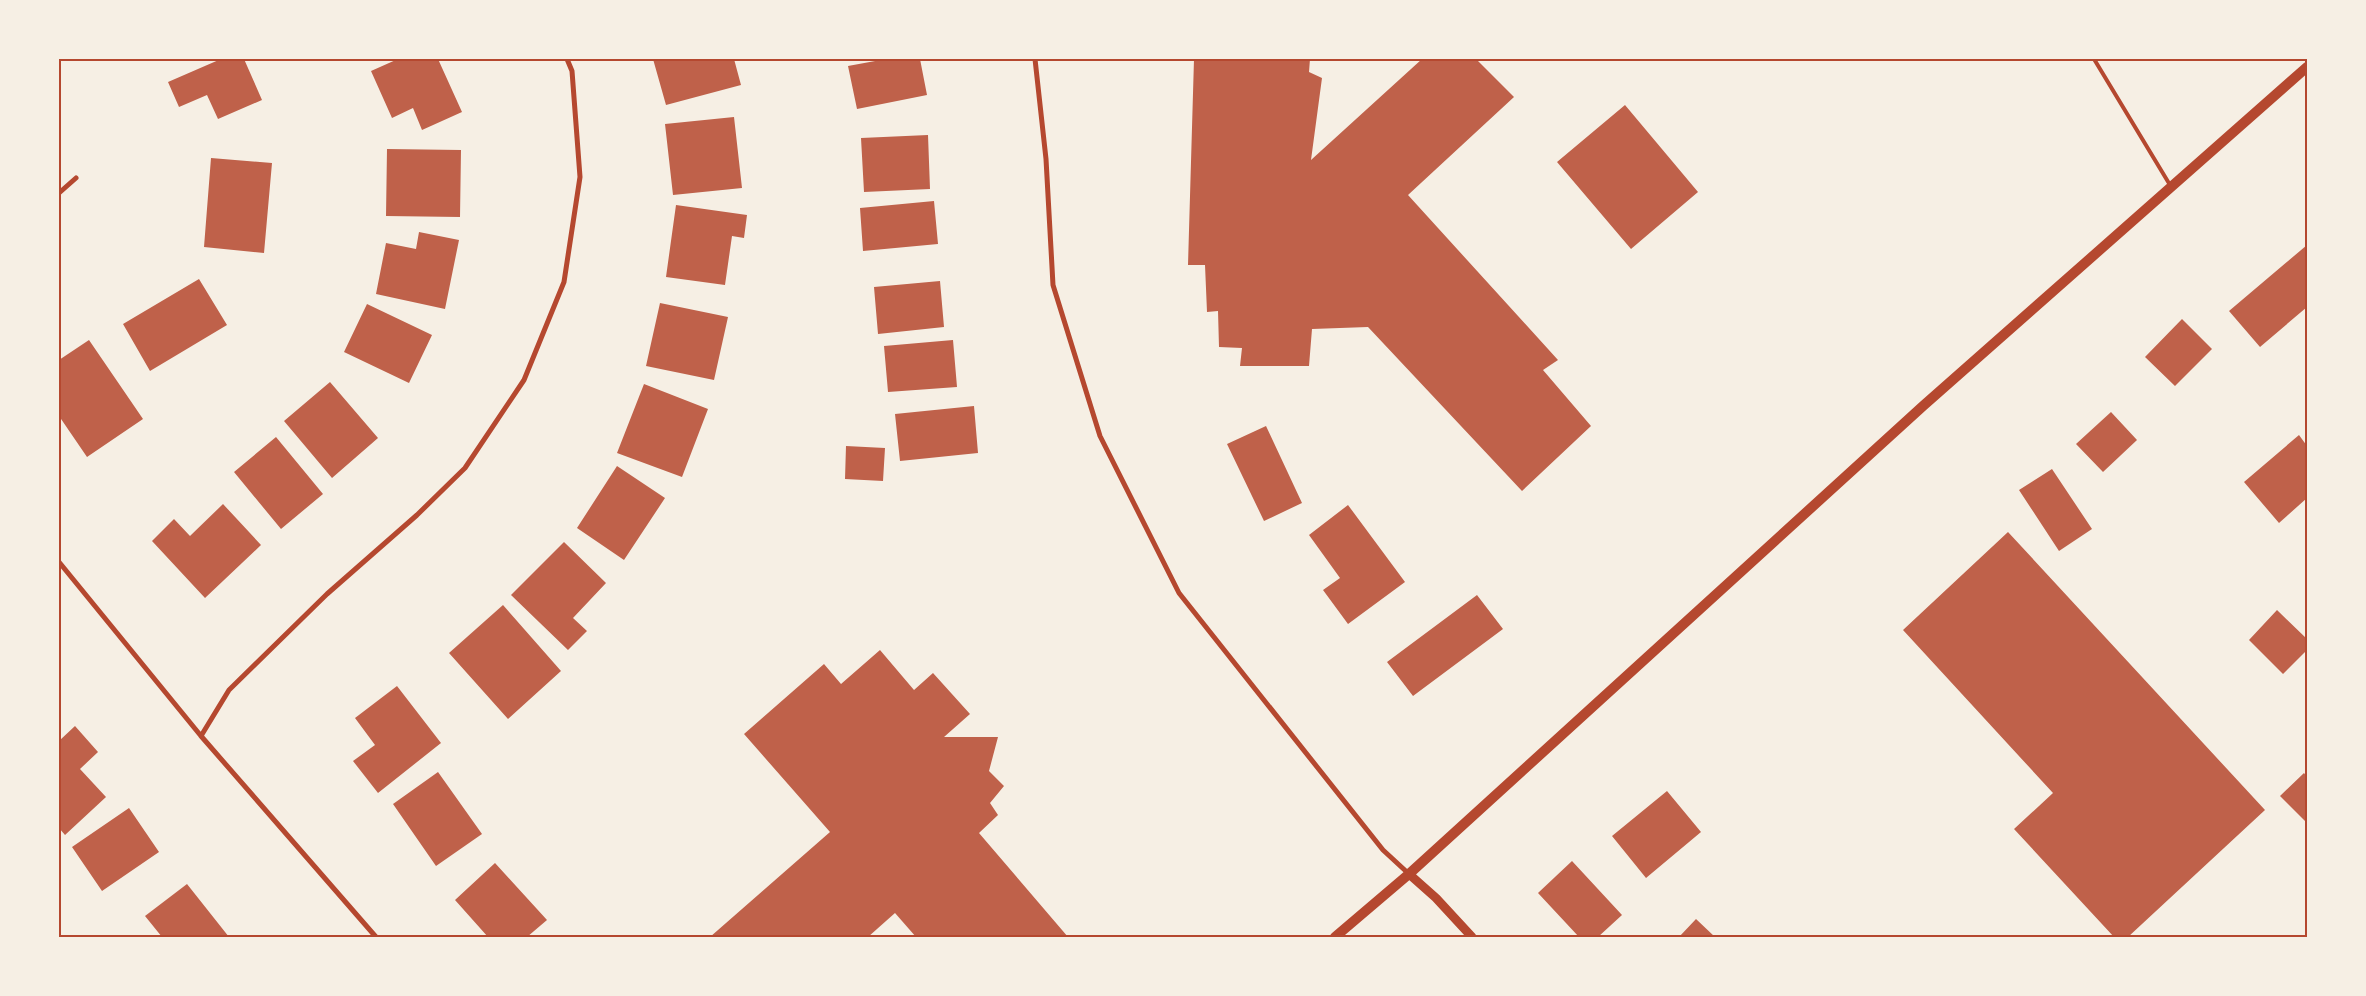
<svg xmlns="http://www.w3.org/2000/svg" width="2366" height="996" font-family="'Space Grotesk',sans-serif">
<rect width="100%" height="100%" fill="#f6efe4"/>
<!-- building -->
<path fill="#bf614a" d="M 221,59 L 244,59 L 262,100 L 218,119 L 207,95 L 179,107 L 168,82 Z
M 398,59 L 438,59 L 462,112 L 422,130 L 413,108 L 392,118 L 371,71 Z
M 653,59 L 734,59 L 741,85 L 666,105 Z
M 886,59 L 920,59 L 927,95 L 857,109 L 848,66 Z
M 1194,59 L 1310,59 L 1309,72 L 1322,78 L 1311,160 L 1422,59 L 1476,59 L 1514,97 L 1408,195 L 1558,360 L 1543,370 L 1591,426 L 1522,491 L 1368,327 L 1312,329 L 1309,366 L 1240,366 L 1242,348 L 1219,347 L 1218,311 L 1207,312 L 1205,265 L 1188,265 Z
M 1625,105 L 1698,192 L 1631,249 L 1557,162 Z
M 734,117 L 742,188 L 673,195 L 665,124 Z
M 928,135 L 930,189 L 864,192 L 861,138 Z
M 387,149 L 461,150 L 460,217 L 386,216 Z
M 211,158 L 272,163 L 264,253 L 204,247 Z
M 934,201 L 938,244 L 863,251 L 860,208 Z
M 676,205 L 747,215 L 744,238 L 732,236 L 725,285 L 666,277 Z
M 419,232 L 459,240 L 445,309 L 376,294 L 386,243 L 416,249 Z
M 2307,245 L 2307,307 L 2260,347 L 2229,311 Z
M 199,279 L 227,325 L 150,371 L 123,324 Z
M 940,281 L 944,327 L 878,334 L 874,287 Z
M 660,303 L 728,317 L 714,380 L 646,366 Z
M 367,304 L 432,335 L 409,383 L 344,352 Z
M 2182,319 L 2212,349 L 2175,386 L 2145,357 Z
M 89,340 L 143,419 L 87,457 L 59,416 L 59,360 Z
M 953,340 L 957,387 L 888,392 L 884,346 Z
M 330,382 L 378,438 L 332,478 L 284,421 Z
M 644,384 L 708,409 L 682,477 L 617,453 Z
M 974,406 L 978,453 L 900,461 L 895,414 Z
M 2111,412 L 2137,440 L 2103,472 L 2076,444 Z
M 1266,426 L 1302,503 L 1264,521 L 1227,444 Z
M 2299,435 L 2307,446 L 2307,498 L 2279,523 L 2244,482 Z
M 276,437 L 323,494 L 281,529 L 234,472 Z
M 846,446 L 885,448 L 883,481 L 845,479 Z
M 617,466 L 665,498 L 624,560 L 577,528 Z
M 2052,469 L 2092,529 L 2059,551 L 2019,490 Z
M 223,504 L 261,545 L 205,598 L 152,541 L 174,519 L 190,536 Z
M 1348,505 L 1405,582 L 1348,624 L 1323,590 L 1340,578 L 1309,535 Z
M 2008,532 L 2265,810 L 2128,937 L 2114,937 L 2014,829 L 2053,793 L 1903,630 Z
M 564,542 L 606,583 L 573,618 L 587,631 L 568,650 L 511,595 Z
M 1477,595 L 1503,629 L 1413,696 L 1387,662 Z
M 503,605 L 561,671 L 508,719 L 449,653 Z
M 2277,610 L 2307,639 L 2307,650 L 2283,674 L 2249,640 Z
M 880,650 L 914,690 L 933,673 L 970,714 L 944,737 L 998,737 L 989,771 L 1004,786 L 990,803 L 998,815 L 979,833 L 1068,937 L 916,937 L 895,913 L 868,937 L 710,937 L 830,832 L 744,734 L 824,664 L 841,684 Z
M 397,686 L 441,743 L 378,793 L 353,761 L 375,745 L 355,718 Z
M 75,726 L 98,752 L 80,769 L 106,797 L 65,835 L 59,828 L 59,741 Z
M 438,772 L 482,834 L 436,866 L 393,804 Z
M 2304,773 L 2307,777 L 2307,823 L 2280,796 Z
M 1667,791 L 1701,832 L 1646,878 L 1612,836 Z
M 129,808 L 159,852 L 102,891 L 72,847 Z
M 1572,861 L 1622,915 L 1598,937 L 1579,937 L 1538,893 Z
M 495,863 L 547,920 L 527,937 L 488,937 L 455,900 Z
M 187,884 L 229,937 L 162,937 L 145,916 Z
M 1696,919 L 1715,937 L 1679,937 Z"/>
<g fill="none" stroke-linecap="round" stroke-linejoin="round">
<!-- service -->
<path stroke="#b5482f" stroke-width="4" d="M 2094,59 L 2170,185"/>
<!-- minor -->
<path stroke="#b5482f" stroke-width="5" d="M 1035,59 L 1046,159 L 1053,285 L 1100,436 L 1179,593 L 1383,850 L 1409,874
M 59,193 L 76,178
M 59,562 L 201,736 L 376,937
M 201,736 L 229,690 L 327,594 L 417,515 L 465,468 L 524,380 L 564,282 L 580,177 L 572,71 L 567,59"/>
<!-- tertiary -->
<path stroke="#b5482f" stroke-width="9" d="M 1409,874 L 1436,898 L 1472,937"/>
<!-- secondary -->
<path stroke="#b5482f" stroke-width="10" d="M 1335,937 L 1409,874 L 1923,406 L 2307,67"/>
</g>
<!-- border -->
<rect width="2366" height="996" fill="none" stroke="#f6efe4" stroke-width="120"/>
<rect x="60" y="60" width="2246" height="876" fill="none" stroke="#b5482f" stroke-width="2"/>
</svg>
